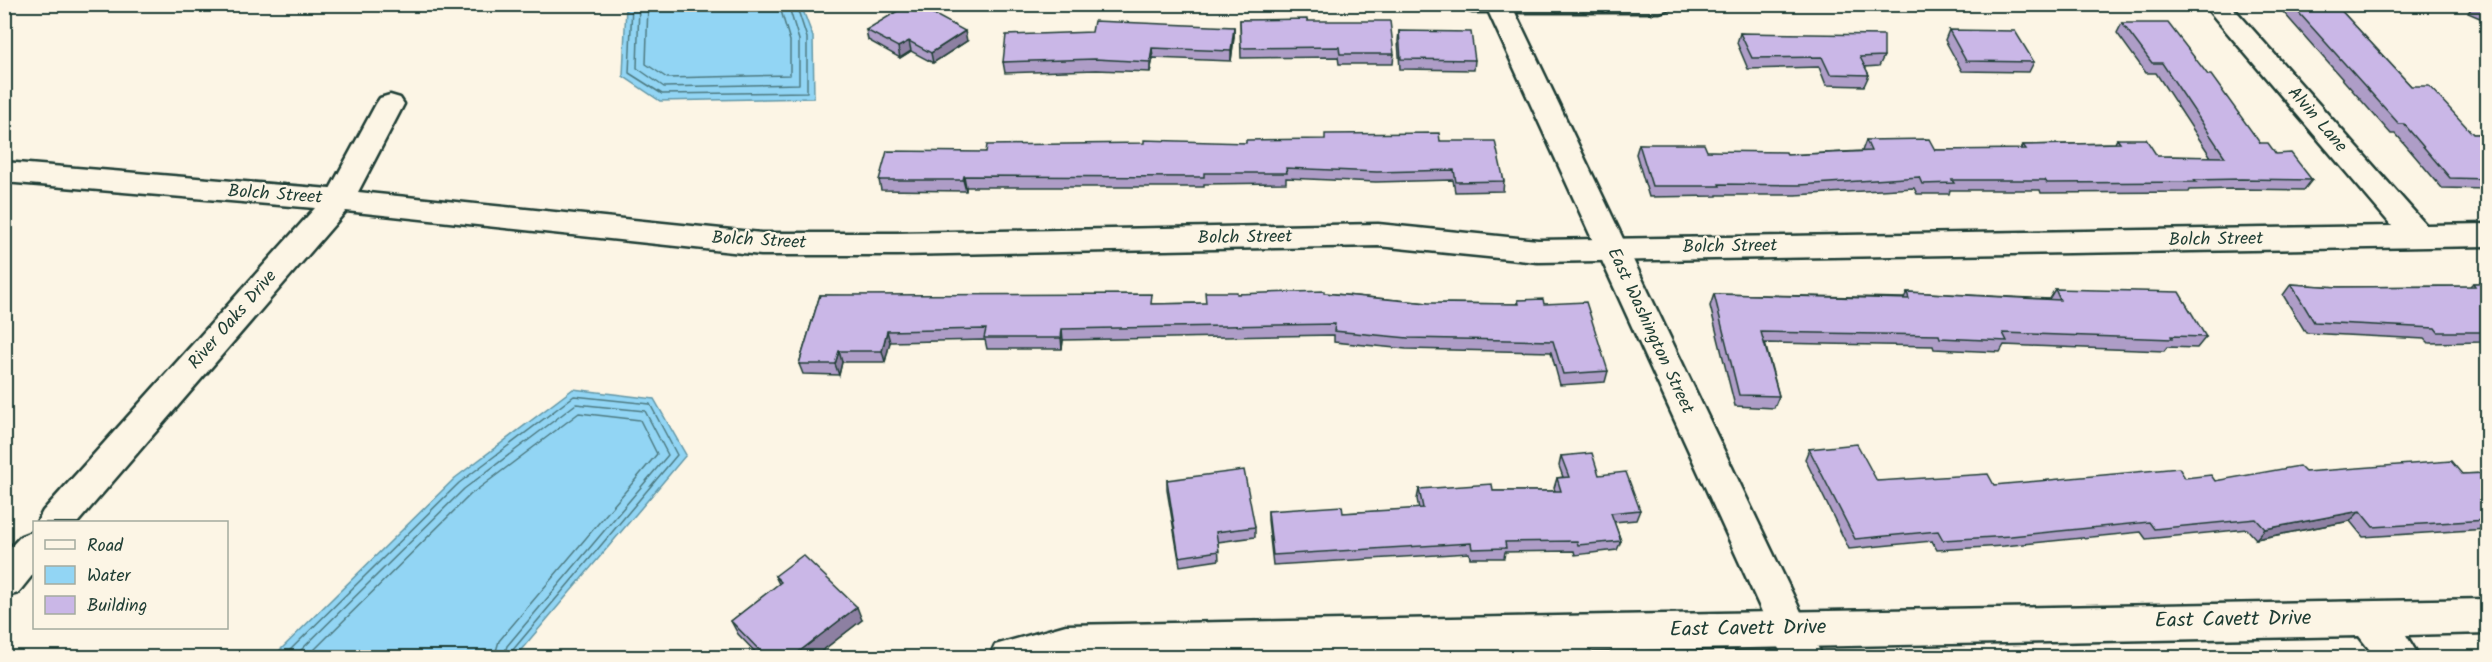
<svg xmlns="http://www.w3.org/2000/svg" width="2492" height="662" font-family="Kalam,sans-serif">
<rect width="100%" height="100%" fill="#fcf5e5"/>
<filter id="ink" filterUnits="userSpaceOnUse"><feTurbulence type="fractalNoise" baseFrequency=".0167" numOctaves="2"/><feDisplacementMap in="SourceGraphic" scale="12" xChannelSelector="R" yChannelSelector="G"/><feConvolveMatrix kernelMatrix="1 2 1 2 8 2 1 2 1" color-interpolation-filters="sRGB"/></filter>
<g filter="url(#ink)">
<!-- water -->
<path fill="#92d5f4" stroke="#6498a7" stroke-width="1.5" d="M 626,5 L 801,5 L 813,37 L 814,98 L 660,101 L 623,76 Z
M 573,389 L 654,399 L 686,455 L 515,657 L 273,657 L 455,478 Z"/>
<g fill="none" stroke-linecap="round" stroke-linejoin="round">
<!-- shore -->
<path stroke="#4d7a81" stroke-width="1.5" d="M 632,4 L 629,73 L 662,94 L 807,92 L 807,38 L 796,4
M 639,4 L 637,68 L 664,87 L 799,84 L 799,40 L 788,4
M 648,4 L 646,64 L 667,78 L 790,75 L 790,41 L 779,4
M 282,658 L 459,483 L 574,396 L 650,404 L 677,455 L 512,651 L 511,658
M 293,658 L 464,489 L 576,404 L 645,411 L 668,455 L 507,646 L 503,658
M 306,658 L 470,495 L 579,413 L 640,420 L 657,454 L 499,641 L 494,658"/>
<defs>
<path id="minor" d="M 1459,4 L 1673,4 L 1669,9 L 1660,12 L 1472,12 L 1463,9 Z
M 2203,4 L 2230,4 L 2426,225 L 2488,224 L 2488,246 L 1538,262 L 1378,246 L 897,255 L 761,255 L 346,211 L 78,522 L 37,522 L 43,511 L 315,208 L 4,182 L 4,162 L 330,189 L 376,104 L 380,98 L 390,95 L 400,98 L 404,104 L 358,192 L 761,233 L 897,233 L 1378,224 L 1538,240 L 2392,226 Z
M 34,531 L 34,573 L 18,593 L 4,597 L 4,554 L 21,536 Z
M 2488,599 L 2488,633 L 2406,635 L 2420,658 L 2376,658 L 2359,636 L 1229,658 L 989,658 L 995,645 L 1066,625 Z"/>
<path id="tertiary" d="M 1485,4 L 1511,4 L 1823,658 L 1783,658 Z"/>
</defs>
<!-- minor casing -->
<use href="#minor" stroke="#1f3d34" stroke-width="5"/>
<!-- tertiary casing -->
<use href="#tertiary" stroke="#1f3d34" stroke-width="5"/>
<!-- minor -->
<use href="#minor" fill="#fcf5e5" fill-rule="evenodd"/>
<!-- tertiary -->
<use href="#tertiary" fill="#fcf5e5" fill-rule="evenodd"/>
</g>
<!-- wall -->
<path fill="#ae9dc7" stroke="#1f3d34" stroke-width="1.5" d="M 2276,4 L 2335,4 L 2411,86 L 2473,134 L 2487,134 L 2487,189 L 2442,188 L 2396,134 L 2391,134 Z
M 2474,4 L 2487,4 L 2487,21 L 2468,13 Z
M 1240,20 L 1307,21 L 1394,54 L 1393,64 L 1339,64 L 1338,57 L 1241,58 Z
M 2122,23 L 2260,143 L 2312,180 L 2304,190 L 2234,189 L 2190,190 L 2189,192 L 2041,193 L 2040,190 L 1950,190 L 1949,194 L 1917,194 L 1914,188 L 1795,195 L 1717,195 L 1717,196 L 1649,197 L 1636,154 L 1639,144 L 1707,151 L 1787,155 L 1862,151 L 1866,140 L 1935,150 L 2020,150 L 2023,145 L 2115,143 L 2117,139 L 2157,156 L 2211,157 L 2156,73 L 2146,73 L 2117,33 Z
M 1234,27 L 1234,37 L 1231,61 L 1153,58 L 1150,72 L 1096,70 L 1005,73 L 1003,62 Z
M 866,30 L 967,41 L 933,63 L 911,51 L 900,58 L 868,40 Z
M 1949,30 L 2034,62 L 2029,72 L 1962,71 L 1945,40 Z
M 1399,31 L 1475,60 L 1474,70 L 1400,69 L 1398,41 Z
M 1740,33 L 1884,56 L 1879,66 L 1865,67 L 1869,75 L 1864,86 L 1826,85 L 1819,67 L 1748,69 L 1737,43 Z
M 1440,141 L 1504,181 L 1503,191 L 1455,192 L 1453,180 L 1376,182 L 1286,178 L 1286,183 L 1204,184 L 1204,187 L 966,187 L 966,191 L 881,190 L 879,180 L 986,152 L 1246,143 Z
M 2473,283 L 2487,283 L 2487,339 L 2484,342 L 2429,343 L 2425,339 L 2306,333 L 2283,295 L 2291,284 L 2338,287 L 2470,286 Z
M 2055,289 L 2206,337 L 2197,348 L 2167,347 L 2164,351 L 2004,345 L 2000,352 L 1934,349 L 1933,346 L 1765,343 L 1779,396 L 1774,408 L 1735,406 L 1710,306 L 1714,294 L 1904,298 L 1907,292 L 2049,299 Z
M 1324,293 L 1428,303 L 1518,304 L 1518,300 L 1544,304 L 1608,371 L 1605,382 L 1560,385 L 1551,352 L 1406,349 L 1334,342 L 1334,335 L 1063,340 L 1062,349 L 987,349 L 985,340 L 890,342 L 885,362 L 842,362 L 839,375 L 803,374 L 799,364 L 820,295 L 1153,304 L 1205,303 L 1237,294 Z
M 1809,449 L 1877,481 L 1994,485 L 2185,478 L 2215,481 L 2305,472 L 2462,474 L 2487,473 L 2487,529 L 2363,537 L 2350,521 L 2256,539 L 2247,529 L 2146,539 L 2141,532 L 2004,546 L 1937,550 L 1932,541 L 1849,549 L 1805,459 Z
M 1561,456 L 1599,475 L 1640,510 L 1636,520 L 1614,522 L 1621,541 L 1617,550 L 1575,555 L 1574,551 L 1505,552 L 1504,558 L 1470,558 L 1469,553 L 1273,565 L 1268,520 L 1268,511 L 1343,513 L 1419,509 L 1417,499 L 1419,489 L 1493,491 L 1555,491 L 1554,488 L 1557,478 L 1563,477 L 1559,466 Z
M 1167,480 L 1255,527 L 1255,537 L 1218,542 L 1219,560 L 1180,566 L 1167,490 Z
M 775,576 L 862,620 L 814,657 L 760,657 L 738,634 L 731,621 L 779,584 Z"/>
<!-- shaded-wall -->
<path fill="#8d80a2" stroke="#1f3d34" stroke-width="1.5" d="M 1234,27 L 1234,37 L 1231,61 L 1231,51 Z
M 965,31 L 967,41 L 933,63 L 931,53 Z
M 909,41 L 911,51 L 900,58 L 898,47 Z
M 1152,48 L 1153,58 L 1150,72 L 1150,62 Z
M 964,176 L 966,187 L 966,191 L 963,180 Z
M 1062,329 L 1063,340 L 1062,349 L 1061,338 Z
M 887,331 L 890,342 L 885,362 L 882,351 Z
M 839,351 L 842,362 L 839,375 L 835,364 Z
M 2360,511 L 2350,521 L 2256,539 L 2265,529 Z
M 857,607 L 862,620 L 814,657 L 792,657 Z"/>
<!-- building -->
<path fill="#cab7e7" stroke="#1f3d34" stroke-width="1.5" d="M 909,4 L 915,4 L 965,31 L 931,53 L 909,41 L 898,47 L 866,30 Z
M 2291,4 L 2335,4 L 2411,86 L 2429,86 L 2473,134 L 2487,134 L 2487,179 L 2450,178 L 2404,124 L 2399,124 Z
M 1307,19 L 1307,21 L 1390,21 L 1394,54 L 1340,54 L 1339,47 L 1241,48 L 1240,20 Z
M 1094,21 L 1234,27 L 1231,51 L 1152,48 L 1150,62 L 1095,59 L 1003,62 L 1006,35 L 1092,32 Z
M 2122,23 L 2168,23 L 2208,75 L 2211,75 L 2260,143 L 2268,143 L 2276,154 L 2291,153 L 2312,180 L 2241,179 L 2194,180 L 2196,182 L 2047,183 L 2045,180 L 1952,180 L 1954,183 L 1922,184 L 1919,177 L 1799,185 L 1719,184 L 1720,186 L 1652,186 L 1639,144 L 1704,144 L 1707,151 L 1786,152 L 1787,155 L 1871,151 L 1866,140 L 1929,139 L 1935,150 L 2026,149 L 2023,145 L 2120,143 L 2117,139 L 2146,139 L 2157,156 L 2225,157 L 2162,63 L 2152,63 Z
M 1949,30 L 2015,31 L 2034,62 L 1966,61 Z
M 1399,31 L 1471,32 L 1475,60 L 1401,59 Z
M 1740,33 L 1884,35 L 1884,56 L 1860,57 L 1869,75 L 1830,74 L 1822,57 L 1752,58 Z
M 1439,133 L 1440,141 L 1495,141 L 1504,181 L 1456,182 L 1454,170 L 1377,172 L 1286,168 L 1287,173 L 1204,173 L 1204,177 L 964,176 L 963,180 L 879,180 L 887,151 L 986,152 L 987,145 L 1144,143 L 1144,140 L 1246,143 L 1246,140 L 1325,139 L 1325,134 Z
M 2473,283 L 2487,283 L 2487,320 L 2484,320 L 2487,324 L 2487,332 L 2438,332 L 2435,328 L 2314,322 L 2291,284 L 2338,287 L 2475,286 Z
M 2055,289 L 2179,292 L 2206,337 L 2171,336 L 2172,339 L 2003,333 L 2007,341 L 1940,338 L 1939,335 L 1761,332 L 1779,396 L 1739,395 L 1714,294 L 1909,299 L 1907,292 L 2060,300 Z
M 1324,291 L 1324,293 L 1428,303 L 1519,304 L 1518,300 L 1543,299 L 1544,304 L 1586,302 L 1608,371 L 1563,374 L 1553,341 L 1408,338 L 1334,331 L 1335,324 L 1062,329 L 1061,338 L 984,338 L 986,329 L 887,331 L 882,351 L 839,351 L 835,364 L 799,364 L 820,295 L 1152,294 L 1151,304 L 1206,303 L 1205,292 L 1237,292 L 1237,294 Z
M 1857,444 L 1877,481 L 1988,474 L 1994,485 L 2179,468 L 2185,478 L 2211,475 L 2215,481 L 2299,466 L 2305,472 L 2451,461 L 2462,474 L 2487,473 L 2487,520 L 2373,527 L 2360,511 L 2265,529 L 2256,519 L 2154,529 L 2149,522 L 2011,536 L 1943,540 L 1938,531 L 1855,539 L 1809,449 Z
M 1592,453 L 1599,475 L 1626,472 L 1640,510 L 1611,513 L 1621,541 L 1578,545 L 1577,541 L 1505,542 L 1506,548 L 1472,549 L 1471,543 L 1273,555 L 1268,511 L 1342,506 L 1343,513 L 1423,508 L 1419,489 L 1492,484 L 1493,491 L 1561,491 L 1557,478 L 1569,477 L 1561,456 Z
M 1244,470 L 1255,527 L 1216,532 L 1219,551 L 1179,557 L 1167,480 Z
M 803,555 L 857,607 L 792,657 L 766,657 L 731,621 L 781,582 L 775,576 Z"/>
</g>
<g text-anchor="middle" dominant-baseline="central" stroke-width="4.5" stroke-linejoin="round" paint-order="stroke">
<!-- street labels -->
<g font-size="18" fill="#1f3d34" stroke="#fcf5e5">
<text transform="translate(2317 120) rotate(49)">Alvin Lane</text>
<text transform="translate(275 195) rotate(4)">Bolch Street</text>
<text transform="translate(1245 238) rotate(-1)">Bolch Street</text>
<text transform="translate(2216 240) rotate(-1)">Bolch Street</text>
<text transform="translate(759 241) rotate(3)">Bolch Street</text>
<text transform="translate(1730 247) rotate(-1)">Bolch Street</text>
<text transform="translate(233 320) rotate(-49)">River Oaks Drive</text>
<text transform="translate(1650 331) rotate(65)">East Washington Street</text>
</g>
<!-- near-street labels -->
<g font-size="21" fill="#1f3d34" stroke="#fcf5e5">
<text transform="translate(2233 620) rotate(-1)">East Cavett Drive</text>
<text transform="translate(1748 629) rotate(-1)">East Cavett Drive</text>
</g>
</g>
<!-- margin -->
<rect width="2492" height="662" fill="none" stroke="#fcf5e5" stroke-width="24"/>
<rect x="12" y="12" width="2468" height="638" fill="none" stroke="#1f3d34" stroke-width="2" filter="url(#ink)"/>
<!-- legend -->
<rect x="33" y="521" width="195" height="108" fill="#fcf5e5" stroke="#a4ab9e" stroke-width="1.5"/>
<rect x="45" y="540" width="30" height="9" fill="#fcf5e5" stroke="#a4ab9e" stroke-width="1.5"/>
<text x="87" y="551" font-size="18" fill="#1f3d34">Road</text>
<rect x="45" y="566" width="30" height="18" fill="#92d5f4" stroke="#a4ab9e" stroke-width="1.5"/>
<text x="87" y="581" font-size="18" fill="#1f3d34">Water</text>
<rect x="45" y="596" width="30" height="18" fill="#cab7e7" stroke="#a4ab9e" stroke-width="1.5"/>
<text x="87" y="611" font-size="18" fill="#1f3d34">Building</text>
</svg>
